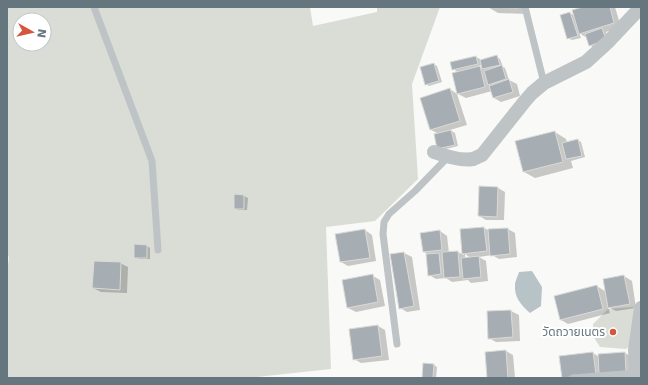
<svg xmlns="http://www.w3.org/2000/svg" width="648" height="385" font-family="'DejaVu Sans','Noto Sans Thai',sans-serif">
<rect width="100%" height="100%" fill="#f9f9f7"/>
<!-- green -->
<path fill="#d9ddd6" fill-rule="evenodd" d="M 7,7 L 310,7 L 313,26 L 377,12 L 377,7 L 440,7 L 412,84 L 418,179 L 375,221 L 326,227 L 331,369 L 246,378 L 7,378 L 7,274 L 9,257 L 7,255 ZM 20,20 L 44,20 L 44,44 L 20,44 Z
M 633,307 L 636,315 L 631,345 L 626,349 L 600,347 L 593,336 L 593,324 L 608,309 Z"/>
<!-- water -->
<path fill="#b7c3c6" d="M 532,271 L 542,287 L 541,306 L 530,313 C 521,305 514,297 515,285 C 515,281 518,276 519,272 Z"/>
<!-- shadow -->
<path fill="#0003" fill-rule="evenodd" d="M 488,7 L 528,7 L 528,14 L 498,13 Z
M 587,7 L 615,7 L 621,27 L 606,32 L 609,42 L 593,47 L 590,45 L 587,38 L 579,33 L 581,38 L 572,40 L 568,38 L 570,13 L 575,16 Z
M 476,57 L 480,59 L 480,61 L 497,57 L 500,59 L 503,67 L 505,68 L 509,80 L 517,84 L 520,96 L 501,102 L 494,98 L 492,91 L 466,98 L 458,94 L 458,72 L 453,69 ZM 482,65 L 483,69 L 478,66 Z
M 434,64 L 437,66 L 442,82 L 429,86 L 426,84 Z
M 450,89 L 457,94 L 467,125 L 450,130 L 455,133 L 458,146 L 442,150 L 439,134 L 431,130 Z
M 555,132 L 566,139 L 567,143 L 578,140 L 581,142 L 585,157 L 571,161 L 573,168 L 535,178 L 524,172 Z
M 498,188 L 505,192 L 504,220 L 486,220 L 479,216 Z
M 235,195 L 244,196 L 248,198 L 247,210 L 238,210 L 235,208 Z
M 484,228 L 488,230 L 508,229 L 515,233 L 517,257 L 499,259 L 492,255 L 479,257 L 486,261 L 488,281 L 471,283 L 468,280 L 452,282 L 446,278 L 436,279 L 429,275 L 427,254 L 424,252 L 440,231 L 447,236 L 449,253 L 458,252 L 464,255 L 461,230 ZM 465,254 L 471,258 L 465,258 Z
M 365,230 L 372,235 L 376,261 L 348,266 L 341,262 Z
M 147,246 L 150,248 L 150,259 L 139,259 L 135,257 Z
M 404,253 L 412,257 L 420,310 L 407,312 L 400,308 L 391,255 Z
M 120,263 L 128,267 L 127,293 L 101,292 L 93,288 Z
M 373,276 L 380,280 L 385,306 L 356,312 L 348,308 Z
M 624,276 L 632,281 L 636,308 L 616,311 L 608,307 L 610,313 L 568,324 L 561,320 L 597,286 L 606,292 Z
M 511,311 L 519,315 L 520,341 L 496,342 L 489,338 L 488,312 Z
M 378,326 L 385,330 L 389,360 L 361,363 L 354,359 Z
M 506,351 L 513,355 L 515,378 L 488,378 Z
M 593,353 L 599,357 L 625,353 L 632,357 L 633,375 L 600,378 L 563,378 L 560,357 Z
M 434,365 L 437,367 L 436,378 L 423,378 Z"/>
<!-- building -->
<path fill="#a6aeb3" stroke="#dbdad9" d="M 487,7 L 518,7 L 518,8 Z
M 583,7 L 610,7 L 614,23 L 579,34 L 572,10 Z
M 570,12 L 578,36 L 567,39 L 560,15 Z
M 602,28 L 606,40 L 589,46 L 585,34 Z
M 497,55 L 500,65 L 482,69 L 480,60 Z
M 476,56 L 478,64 L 452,70 L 450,62 Z
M 434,63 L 439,81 L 425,85 L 420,67 Z
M 502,65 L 506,79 L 488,85 L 484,71 Z
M 480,66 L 485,87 L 457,94 L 452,73 Z
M 509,79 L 513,92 L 493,98 L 489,86 Z
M 450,88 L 460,121 L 430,130 L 420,98 Z
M 451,130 L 455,145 L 437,149 L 434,134 Z
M 555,131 L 563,162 L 523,172 L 515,141 Z
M 578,139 L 582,156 L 566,159 L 562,143 Z
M 479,186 L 498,187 L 497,217 L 478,216 Z
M 234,194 L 244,195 L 244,209 L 234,209 Z
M 484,227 L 487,251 L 462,254 L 460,229 Z
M 508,228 L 510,254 L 490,256 L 488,229 Z
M 365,229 L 370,258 L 340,262 L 335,234 Z
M 440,230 L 442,250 L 423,252 L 420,233 Z
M 134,244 L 147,245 L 147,258 L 134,258 Z
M 458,251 L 460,277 L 444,278 L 442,252 Z
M 404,252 L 414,306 L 399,309 L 390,254 Z
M 439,253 L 441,274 L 428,276 L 426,254 Z
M 479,256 L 481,277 L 463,279 L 461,258 Z
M 94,261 L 121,262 L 120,290 L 92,288 Z
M 373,274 L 378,302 L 347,308 L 342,280 Z
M 624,275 L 630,304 L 608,308 L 603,279 Z
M 597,285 L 603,309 L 560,320 L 554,296 Z
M 511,310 L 513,337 L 488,339 L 487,311 Z
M 378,325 L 382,356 L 353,360 L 349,329 Z
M 506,350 L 508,378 L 487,378 L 485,352 Z
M 593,352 L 596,374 L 562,378 L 559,356 Z
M 625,352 L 626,372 L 599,374 L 598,354 Z
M 423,363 L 434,364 L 433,378 L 422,378 Z"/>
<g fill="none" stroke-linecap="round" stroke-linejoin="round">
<!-- lane -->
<path stroke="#bec3c6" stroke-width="7" d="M 94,7 L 152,161 L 158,250
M 525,7 L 544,83
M 397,344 L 383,234 L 384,222 L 389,214 L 415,191 L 448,157
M 573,378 L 636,373 L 636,376"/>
<!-- street -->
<path stroke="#bec3c6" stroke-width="14" d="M 434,152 C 445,156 462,161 473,159 C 476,158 479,156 482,155 L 525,101 L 532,93 L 544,83 L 586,62 L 609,41 L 641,7
M 636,373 L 635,350 L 641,308"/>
</g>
<!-- markers -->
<circle fill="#d3563d" stroke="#fff" stroke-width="1.5" cx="613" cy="332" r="4"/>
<g text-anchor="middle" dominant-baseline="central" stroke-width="4" stroke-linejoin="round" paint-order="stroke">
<!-- poi labels -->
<g font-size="12" fill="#66767f" stroke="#fff" text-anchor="end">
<text x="605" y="332">วัดถวายเนตร</text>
</g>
</g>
<!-- border -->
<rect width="648" height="385" fill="none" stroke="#66767f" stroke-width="16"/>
<!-- north arrow -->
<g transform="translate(32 32) rotate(98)"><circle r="19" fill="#ffffff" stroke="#c2c8cc"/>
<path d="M0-3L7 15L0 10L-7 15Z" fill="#d3563d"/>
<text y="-6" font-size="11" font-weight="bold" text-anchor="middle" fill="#66767f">N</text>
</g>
</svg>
